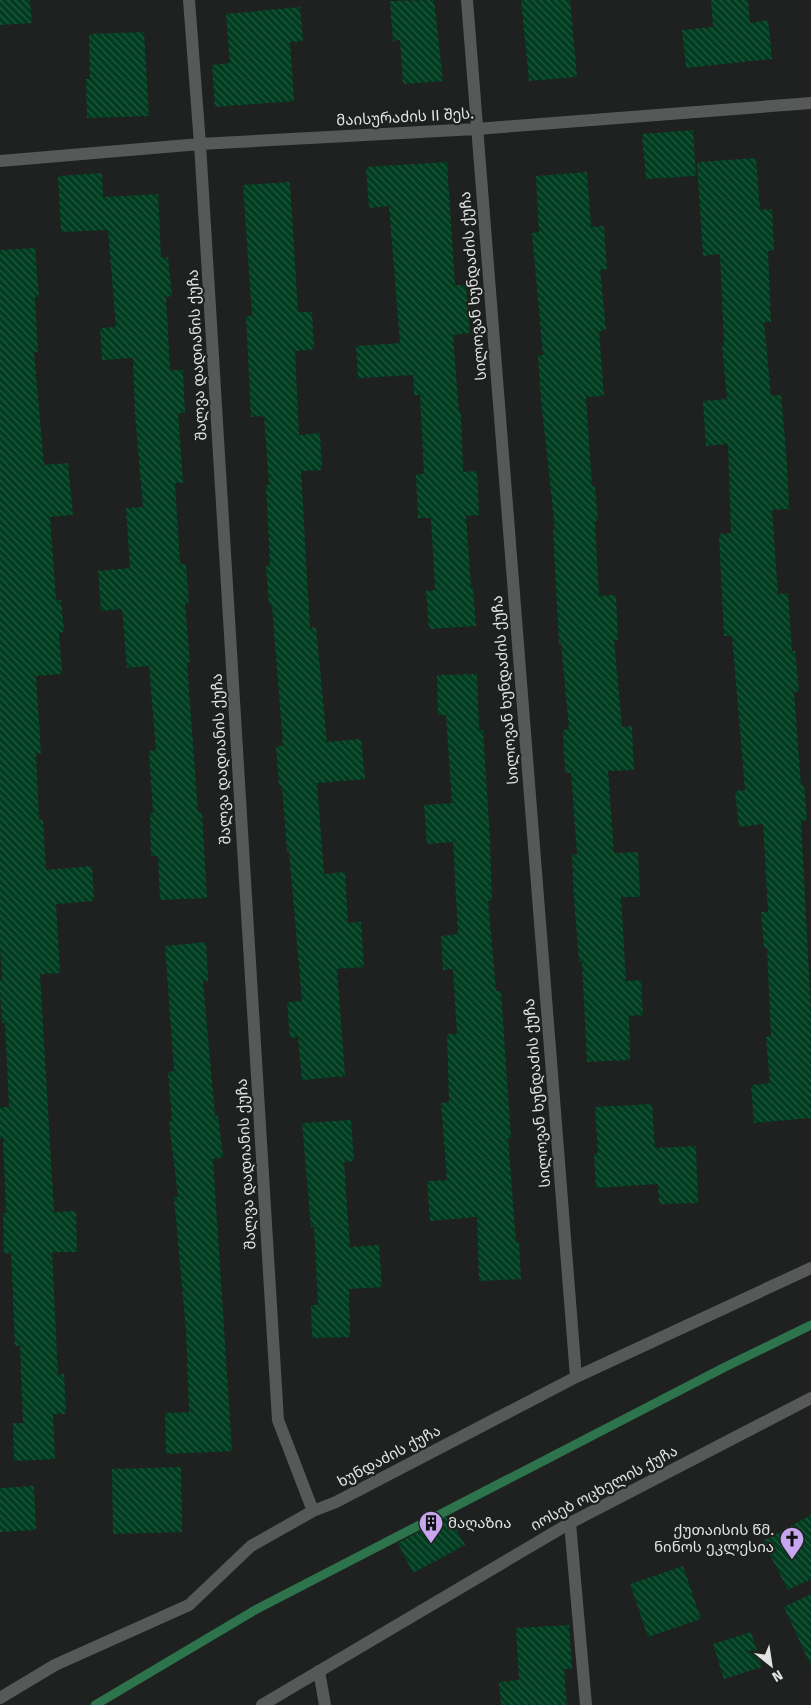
<svg xmlns="http://www.w3.org/2000/svg" width="811" height="1705" font-family="'Fira Sans','Noto Sans Georgian',sans-serif">
<defs>
<pattern id="building-back-hatch" width="6" height="6" patternUnits="userSpaceOnUse" patternTransform="scale(1.25)"><rect width="6" height="6" fill="#003c1f"/><path d="M-1 5l2 2M0 0l6 6M5-1l2 2" fill="none" stroke="#25583f"/></pattern>
</defs>
<rect width="100%" height="100%" fill="#1e211f"/>
<g fill="none" stroke-linecap="round" stroke-linejoin="round">
<!-- stream -->
<path stroke="#2d734b" stroke-width="9" d="M 95,1705 L 255,1610 L 727,1366 L 811,1325"/>
</g>
<!-- building -->
<path fill="url(#building-back-hatch)" d="M 0,0 L 30,0 L 32,23 L 0,25 Z
M 434,0 L 443,81 L 403,84 L 400,40 L 393,41 L 390,1 Z
M 521,0 L 570,0 L 577,77 L 529,81 Z
M 711,0 L 748,0 L 750,23 L 768,20 L 772,59 L 686,68 L 682,30 L 713,27 Z
M 300,7 L 303,41 L 290,42 L 294,101 L 215,107 L 212,65 L 230,63 L 226,14 Z
M 144,32 L 149,116 L 87,118 L 86,79 L 90,79 L 89,34 Z
M 693,130 L 696,176 L 646,179 L 642,134 Z
M 756,158 L 760,210 L 772,209 L 774,251 L 768,251 L 771,322 L 764,322 L 771,396 L 781,395 L 787,463 L 789,509 L 772,510 L 778,594 L 788,593 L 792,651 L 795,651 L 799,691 L 794,692 L 801,785 L 804,785 L 807,820 L 801,821 L 811,1013 L 811,1118 L 754,1123 L 751,1085 L 770,1083 L 766,1037 L 771,1036 L 767,948 L 764,948 L 761,912 L 768,912 L 763,824 L 739,827 L 735,791 L 745,790 L 732,636 L 724,636 L 719,534 L 731,533 L 728,444 L 706,446 L 703,401 L 727,399 L 722,346 L 724,346 L 720,254 L 703,256 L 697,162 Z
M 447,162 L 455,285 L 466,285 L 470,333 L 453,335 L 459,413 L 461,413 L 463,472 L 477,471 L 479,515 L 466,516 L 471,587 L 473,587 L 476,626 L 429,629 L 426,591 L 435,590 L 431,518 L 418,518 L 416,474 L 424,474 L 420,395 L 414,395 L 413,375 L 358,378 L 356,346 L 400,343 L 389,206 L 369,208 L 366,167 Z
M 587,172 L 591,227 L 604,226 L 607,269 L 600,270 L 606,330 L 599,331 L 604,396 L 586,397 L 592,486 L 595,486 L 598,521 L 595,521 L 599,596 L 616,595 L 618,640 L 614,640 L 622,727 L 632,726 L 634,770 L 608,771 L 614,853 L 638,852 L 640,897 L 621,897 L 626,981 L 641,980 L 643,1015 L 629,1016 L 630,1060 L 587,1062 L 582,962 L 579,962 L 574,899 L 572,855 L 577,854 L 571,773 L 565,773 L 563,730 L 569,729 L 561,643 L 559,644 L 553,529 L 555,529 L 541,400 L 538,355 L 543,355 L 532,233 L 539,232 L 536,176 Z
M 102,173 L 103,197 L 158,194 L 161,258 L 168,257 L 172,296 L 166,297 L 170,370 L 183,370 L 185,413 L 178,413 L 183,483 L 175,483 L 180,564 L 186,564 L 189,604 L 185,604 L 190,662 L 187,663 L 198,812 L 202,812 L 207,898 L 160,900 L 158,856 L 151,856 L 150,813 L 153,813 L 149,751 L 156,750 L 149,666 L 127,668 L 122,609 L 101,611 L 98,571 L 130,568 L 126,508 L 143,507 L 135,414 L 133,358 L 102,360 L 100,328 L 116,327 L 108,230 L 61,232 L 58,176 Z
M 290,182 L 298,312 L 312,312 L 314,349 L 295,351 L 299,435 L 320,433 L 322,470 L 301,471 L 310,628 L 316,627 L 327,742 L 361,739 L 365,779 L 317,783 L 324,874 L 345,872 L 348,923 L 361,922 L 364,967 L 337,969 L 345,1076 L 302,1080 L 298,1037 L 290,1038 L 287,1002 L 302,1001 L 289,851 L 287,851 L 282,786 L 279,786 L 276,746 L 283,746 L 272,605 L 269,605 L 266,566 L 270,565 L 266,485 L 269,485 L 264,416 L 251,417 L 246,316 L 252,316 L 243,185 Z
M 35,248 L 39,297 L 35,297 L 38,352 L 34,352 L 44,465 L 68,463 L 73,515 L 50,517 L 56,600 L 61,600 L 64,632 L 59,633 L 62,674 L 36,676 L 41,753 L 36,753 L 39,820 L 43,820 L 46,870 L 92,866 L 94,901 L 56,904 L 60,973 L 40,974 L 54,1212 L 76,1211 L 77,1252 L 52,1252 L 58,1375 L 64,1374 L 66,1414 L 53,1414 L 55,1459 L 14,1461 L 13,1423 L 23,1423 L 20,1346 L 15,1346 L 11,1253 L 4,1254 L 3,1213 L 6,1213 L 3,1138 L 0,1138 L 0,1107 L 9,1107 L 5,1023 L 2,1023 L 0,993 L 0,980 L 2,980 L 0,946 L 0,250 Z
M 477,674 L 479,730 L 483,730 L 490,839 L 492,901 L 488,901 L 496,991 L 501,991 L 511,1138 L 508,1138 L 516,1242 L 519,1242 L 521,1279 L 479,1281 L 477,1217 L 430,1221 L 427,1181 L 447,1180 L 441,1103 L 449,1102 L 447,1034 L 457,1034 L 453,969 L 443,970 L 441,936 L 458,934 L 453,842 L 427,844 L 424,805 L 452,803 L 446,715 L 438,715 L 437,675 Z
M 206,942 L 208,981 L 203,981 L 215,1116 L 218,1116 L 223,1157 L 213,1159 L 232,1451 L 166,1454 L 165,1413 L 189,1412 L 186,1330 L 174,1197 L 178,1197 L 169,1122 L 172,1121 L 168,1072 L 174,1071 L 165,946 Z
M 652,1104 L 655,1148 L 696,1146 L 698,1203 L 659,1204 L 658,1184 L 596,1188 L 594,1154 L 598,1153 L 595,1107 Z
M 351,1120 L 354,1161 L 344,1162 L 350,1247 L 379,1245 L 382,1287 L 349,1289 L 350,1337 L 312,1338 L 311,1305 L 318,1305 L 314,1227 L 311,1227 L 302,1123 Z
M 181,1467 L 182,1532 L 113,1534 L 112,1469 Z
M 34,1486 L 36,1530 L 0,1532 L 0,1488 Z
M 449,1515 L 465,1545 L 413,1573 L 398,1543 Z
M 811,1515 L 811,1579 L 788,1590 L 763,1541 Z
M 683,1566 L 701,1619 L 648,1637 L 630,1584 Z
M 811,1594 L 811,1666 L 784,1607 Z
M 569,1625 L 572,1669 L 564,1669 L 567,1705 L 501,1705 L 499,1682 L 519,1680 L 516,1628 Z
M 751,1632 L 762,1667 L 724,1679 L 713,1644 Z"/>
<g fill="none" stroke-linecap="round" stroke-linejoin="round">
<!-- minor -->
<path stroke="#575958" stroke-width="12" d="M 189,0 L 200,144 L 278,1420 L 313,1511
M 467,0 L 576,1377
M 0,161 L 200,144 L 476,129 L 811,103
M 570,1523 L 586,1705
M 319,1671 L 325,1705
M 0,1698 L 55,1665 L 189,1605 L 251,1546 L 313,1511 L 336,1502 L 576,1377 L 811,1268"/>
<!-- tertiary -->
<path stroke="#575958" stroke-width="12" d="M 262,1705 L 570,1523 L 811,1398"/>
</g>
<!-- icons -->
<defs>
<symbol id="building-pin" viewBox="-11 -11 22 30"><path d="M0 17L-7.5 6A9.5 9.5 0 1 1 7.5 6Z" fill="#c8a6ef" stroke="#1e211f"/><path d="M-4-6H4V6H1V3H-1V6H-4ZM-2.5-4.3h1.7v1.8h-1.7ZM.8-4.3h1.7v1.8H.8ZM-2.5-1h1.7V.8h-1.7ZM.8-1h1.7V.8H.8Z" fill="#111"/></symbol>
<symbol id="church-pin" viewBox="-11 -11 22 30"><path d="M0 17L-7.5 6A9.5 9.5 0 1 1 7.5 6Z" fill="#c8a6ef" stroke="#1e211f"/><path d="M-1.2-6h2.4v3.5h3.3v2.4h-3.3V6h-2.4V-.1h-3.3v-2.4h3.3Z" fill="#111"/></symbol>
</defs>
<g fill-rule="evenodd">
<use href="#building-pin" x="417" y="1509" width="28" height="38"/>
<use href="#church-pin" x="778" y="1525" width="28" height="38"/>
</g>
<g text-anchor="middle" dominant-baseline="central" stroke-width="4.5" stroke-linejoin="round" paint-order="stroke">
<!-- street labels -->
<g font-size="15" fill="#e2e4e2" stroke="#1e211f">
<text transform="translate(405 117) rotate(-3)">მაისურაძის II შეს.</text>
<text transform="translate(473 286) rotate(-95)">სილოვან ხუნდაძის ქუჩა</text>
<text transform="translate(197 355) rotate(-93)">შალვა დადიანის ქუჩა</text>
<text transform="translate(505 690) rotate(-95)">სილოვან ხუნდაძის ქუჩა</text>
<text transform="translate(221 759) rotate(-93)">შალვა დადიანის ქუჩა</text>
<text transform="translate(537 1093) rotate(-95)">სილოვან ხუნდაძის ქუჩა</text>
<text transform="translate(246 1164) rotate(-93)">შალვა დადიანის ქუჩა</text>
<text transform="translate(389 1456) rotate(-28)">ხუნდაძის ქუჩა</text>
<text transform="translate(604 1488) rotate(-28)">იოსებ ოცხელის ქუჩა</text>
</g>
<!-- poi labels -->
<g font-size="15" fill="#e2e4e2" stroke="#1e211f" text-anchor="start">
<text x="448" y="1523">მაღაზია</text>
<text x="774" y="1530" text-anchor="end">ქუთაისის წმ.<tspan x="774" dy="17">ნინოს ეკლესია</tspan></text>
</g>
</g>
<!-- north arrow -->
<g transform="translate(771 1665) rotate(150)" stroke="#1e211f" stroke-width="4" paint-order="stroke">
<path d="M0-4L9 19L0 12L-9 19Z" fill="#e2e4e2"/>
<text y="-8" font-size="14" font-weight="bold" text-anchor="middle" fill="#e2e4e2">N</text>
</g>
</svg>
